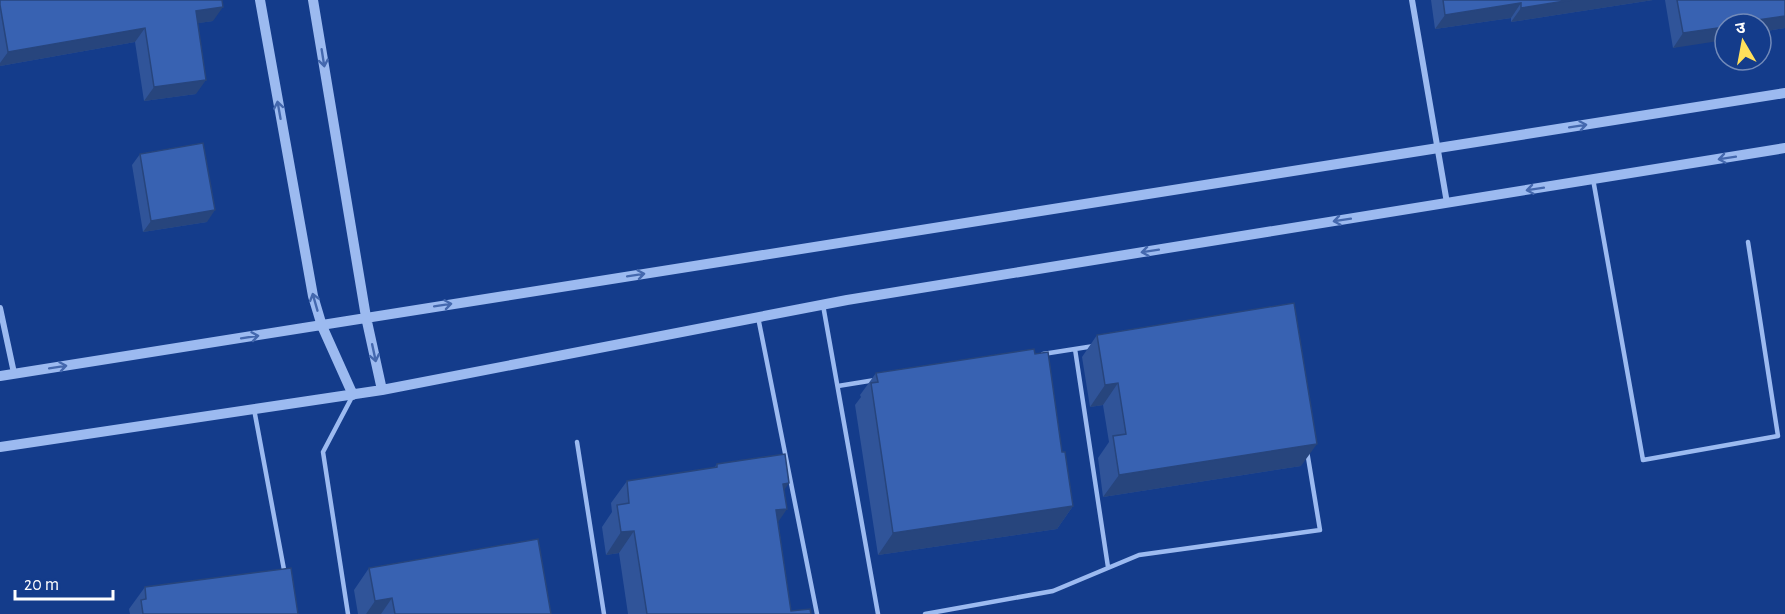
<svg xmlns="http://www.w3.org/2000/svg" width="1785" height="614" font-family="'Alegreya Sans','Noto Sans Devanagari',sans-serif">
<rect width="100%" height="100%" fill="#143c8b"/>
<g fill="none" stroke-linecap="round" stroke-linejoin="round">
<!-- service -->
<path stroke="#9cbaf0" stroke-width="4.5" d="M 1593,179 L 1643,460 L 1778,436 L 1748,242
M 823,305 L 878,614
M 758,317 L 817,614
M 1075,349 L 1108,567
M 1043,354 L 1094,346
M 838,386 L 875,380
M 254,409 L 285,575
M 577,442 L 604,614
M 348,614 L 323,452 L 352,397
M 925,614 L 1053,591 L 1139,555 L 1320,530 L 1307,451"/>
<!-- minor -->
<path stroke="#9cbaf0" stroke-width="6" d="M 1412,0 L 1447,203
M 0,308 L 14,373"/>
<!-- tertiary -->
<path stroke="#9cbaf0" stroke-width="10" d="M 260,0 L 313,296 L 322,326 L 353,395
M 313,0 L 366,317 L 382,390
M 0,376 L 1785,93
M 0,447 L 382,390 L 847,300 L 1785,148"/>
</g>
<!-- wall -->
<path fill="#305499" d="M 0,0 L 213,21 L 198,23 L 196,94 L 144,101 L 135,42 L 0,66 Z
M 1431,0 L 1653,0 L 1511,22 L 1511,18 L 1435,29 Z
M 1665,0 L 1785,0 L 1785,28 L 1761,32 L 1761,24 L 1673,48 Z
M 140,154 L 207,222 L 143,232 L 132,165 Z
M 1097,335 L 1301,466 L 1103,497 L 1098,458 L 1109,442 L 1103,405 L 1090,407 L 1082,357 Z
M 1035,354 L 1062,452 L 1073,506 L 1057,529 L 878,555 L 855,405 L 861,397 L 860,395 L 876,373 Z
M 717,464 L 784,490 L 778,522 L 791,611 L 811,614 L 628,614 L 619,553 L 606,555 L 602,527 L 612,512 L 611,503 L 627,481 L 714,468 Z
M 369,568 L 551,614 L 358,614 L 354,590 Z
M 145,587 L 298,614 L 130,614 L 129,609 Z"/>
<!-- shaded-wall -->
<path fill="#27457d" d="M 1571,0 L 1653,0 L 1511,22 L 1521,8 Z
M 1521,3 L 1511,18 L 1435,29 L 1445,15 Z
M 223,7 L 213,21 L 186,25 L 196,11 Z
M 1785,16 L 1785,28 L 1761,32 L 1761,24 L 1736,24 L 1737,23 Z
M 1725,27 L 1725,40 L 1673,48 L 1683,33 Z
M 145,28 L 135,42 L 0,66 L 0,63 L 8,52 Z
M 206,80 L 196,94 L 144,101 L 154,87 Z
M 215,210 L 207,222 L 143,232 L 151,221 Z
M 1118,383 L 1103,405 L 1090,407 L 1105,385 Z
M 1317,444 L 1301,466 L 1103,497 L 1119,475 Z
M 789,483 L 774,505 L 783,484 Z
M 1073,506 L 1057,529 L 878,555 L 893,533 Z
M 787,509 L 772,531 L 776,510 Z
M 634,531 L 619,553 L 606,555 L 621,532 Z
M 392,598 L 381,614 L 366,614 L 375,601 Z"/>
<!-- building -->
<path fill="#3862b2" stroke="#27457d" stroke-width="1.5" d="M 0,0 L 222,0 L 223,7 L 196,11 L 206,80 L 154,87 L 145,28 L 8,52 L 0,5 Z
M 1443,0 L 1571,0 L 1521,8 L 1521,3 L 1445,15 Z
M 1677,0 L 1785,0 L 1785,16 L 1737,23 L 1737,24 L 1725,24 L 1725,27 L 1683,33 Z
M 203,143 L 215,210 L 151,221 L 140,154 Z
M 1294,303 L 1317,444 L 1119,475 L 1113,436 L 1126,434 L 1118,383 L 1105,385 L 1097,335 Z
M 1034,349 L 1035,354 L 1048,352 L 1062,452 L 1065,452 L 1073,506 L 893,533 L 871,383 L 878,382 L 876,373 Z
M 785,454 L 789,483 L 783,484 L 787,509 L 776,510 L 791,611 L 810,609 L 811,614 L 647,614 L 634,531 L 621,532 L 617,505 L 629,503 L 627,481 L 717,467 L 717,464 Z
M 538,539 L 551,614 L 395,614 L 392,598 L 375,601 L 369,568 Z
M 291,568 L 298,614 L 143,614 L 141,600 L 146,599 L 145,587 Z"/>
<!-- one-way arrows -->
<defs><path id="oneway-shaft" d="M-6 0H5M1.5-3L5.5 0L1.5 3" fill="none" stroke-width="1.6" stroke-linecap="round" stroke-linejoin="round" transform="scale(1.5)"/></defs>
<g stroke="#4468ae">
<use href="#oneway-shaft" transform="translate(323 58) rotate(81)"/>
<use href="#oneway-shaft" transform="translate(279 110) rotate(-100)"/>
<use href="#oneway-shaft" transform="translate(1578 126) rotate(-9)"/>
<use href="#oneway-shaft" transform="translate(1727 158) rotate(171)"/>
<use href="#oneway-shaft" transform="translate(1535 189) rotate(171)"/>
<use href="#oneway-shaft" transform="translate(1342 220) rotate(171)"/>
<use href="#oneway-shaft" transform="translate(1150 251) rotate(171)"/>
<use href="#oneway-shaft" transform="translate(636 275) rotate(-9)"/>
<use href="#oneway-shaft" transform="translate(315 302) rotate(-106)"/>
<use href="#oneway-shaft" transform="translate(443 305) rotate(-9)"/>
<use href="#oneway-shaft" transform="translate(250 337) rotate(-9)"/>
<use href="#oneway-shaft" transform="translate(374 353) rotate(78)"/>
<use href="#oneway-shaft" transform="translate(58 367) rotate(-9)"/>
</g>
<!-- north arrow -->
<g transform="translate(1743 42) rotate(350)"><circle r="28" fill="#143c8b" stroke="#728ab9" stroke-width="1.5"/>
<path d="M0-4.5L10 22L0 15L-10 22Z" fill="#ffe05b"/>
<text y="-9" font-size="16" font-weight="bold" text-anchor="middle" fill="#ffffff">उ</text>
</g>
<!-- scale -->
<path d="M15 590v9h98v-9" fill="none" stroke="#ffffff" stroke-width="3"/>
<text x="24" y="590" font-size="18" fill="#ffffff" stroke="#143c8b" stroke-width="4.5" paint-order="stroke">20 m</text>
</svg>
